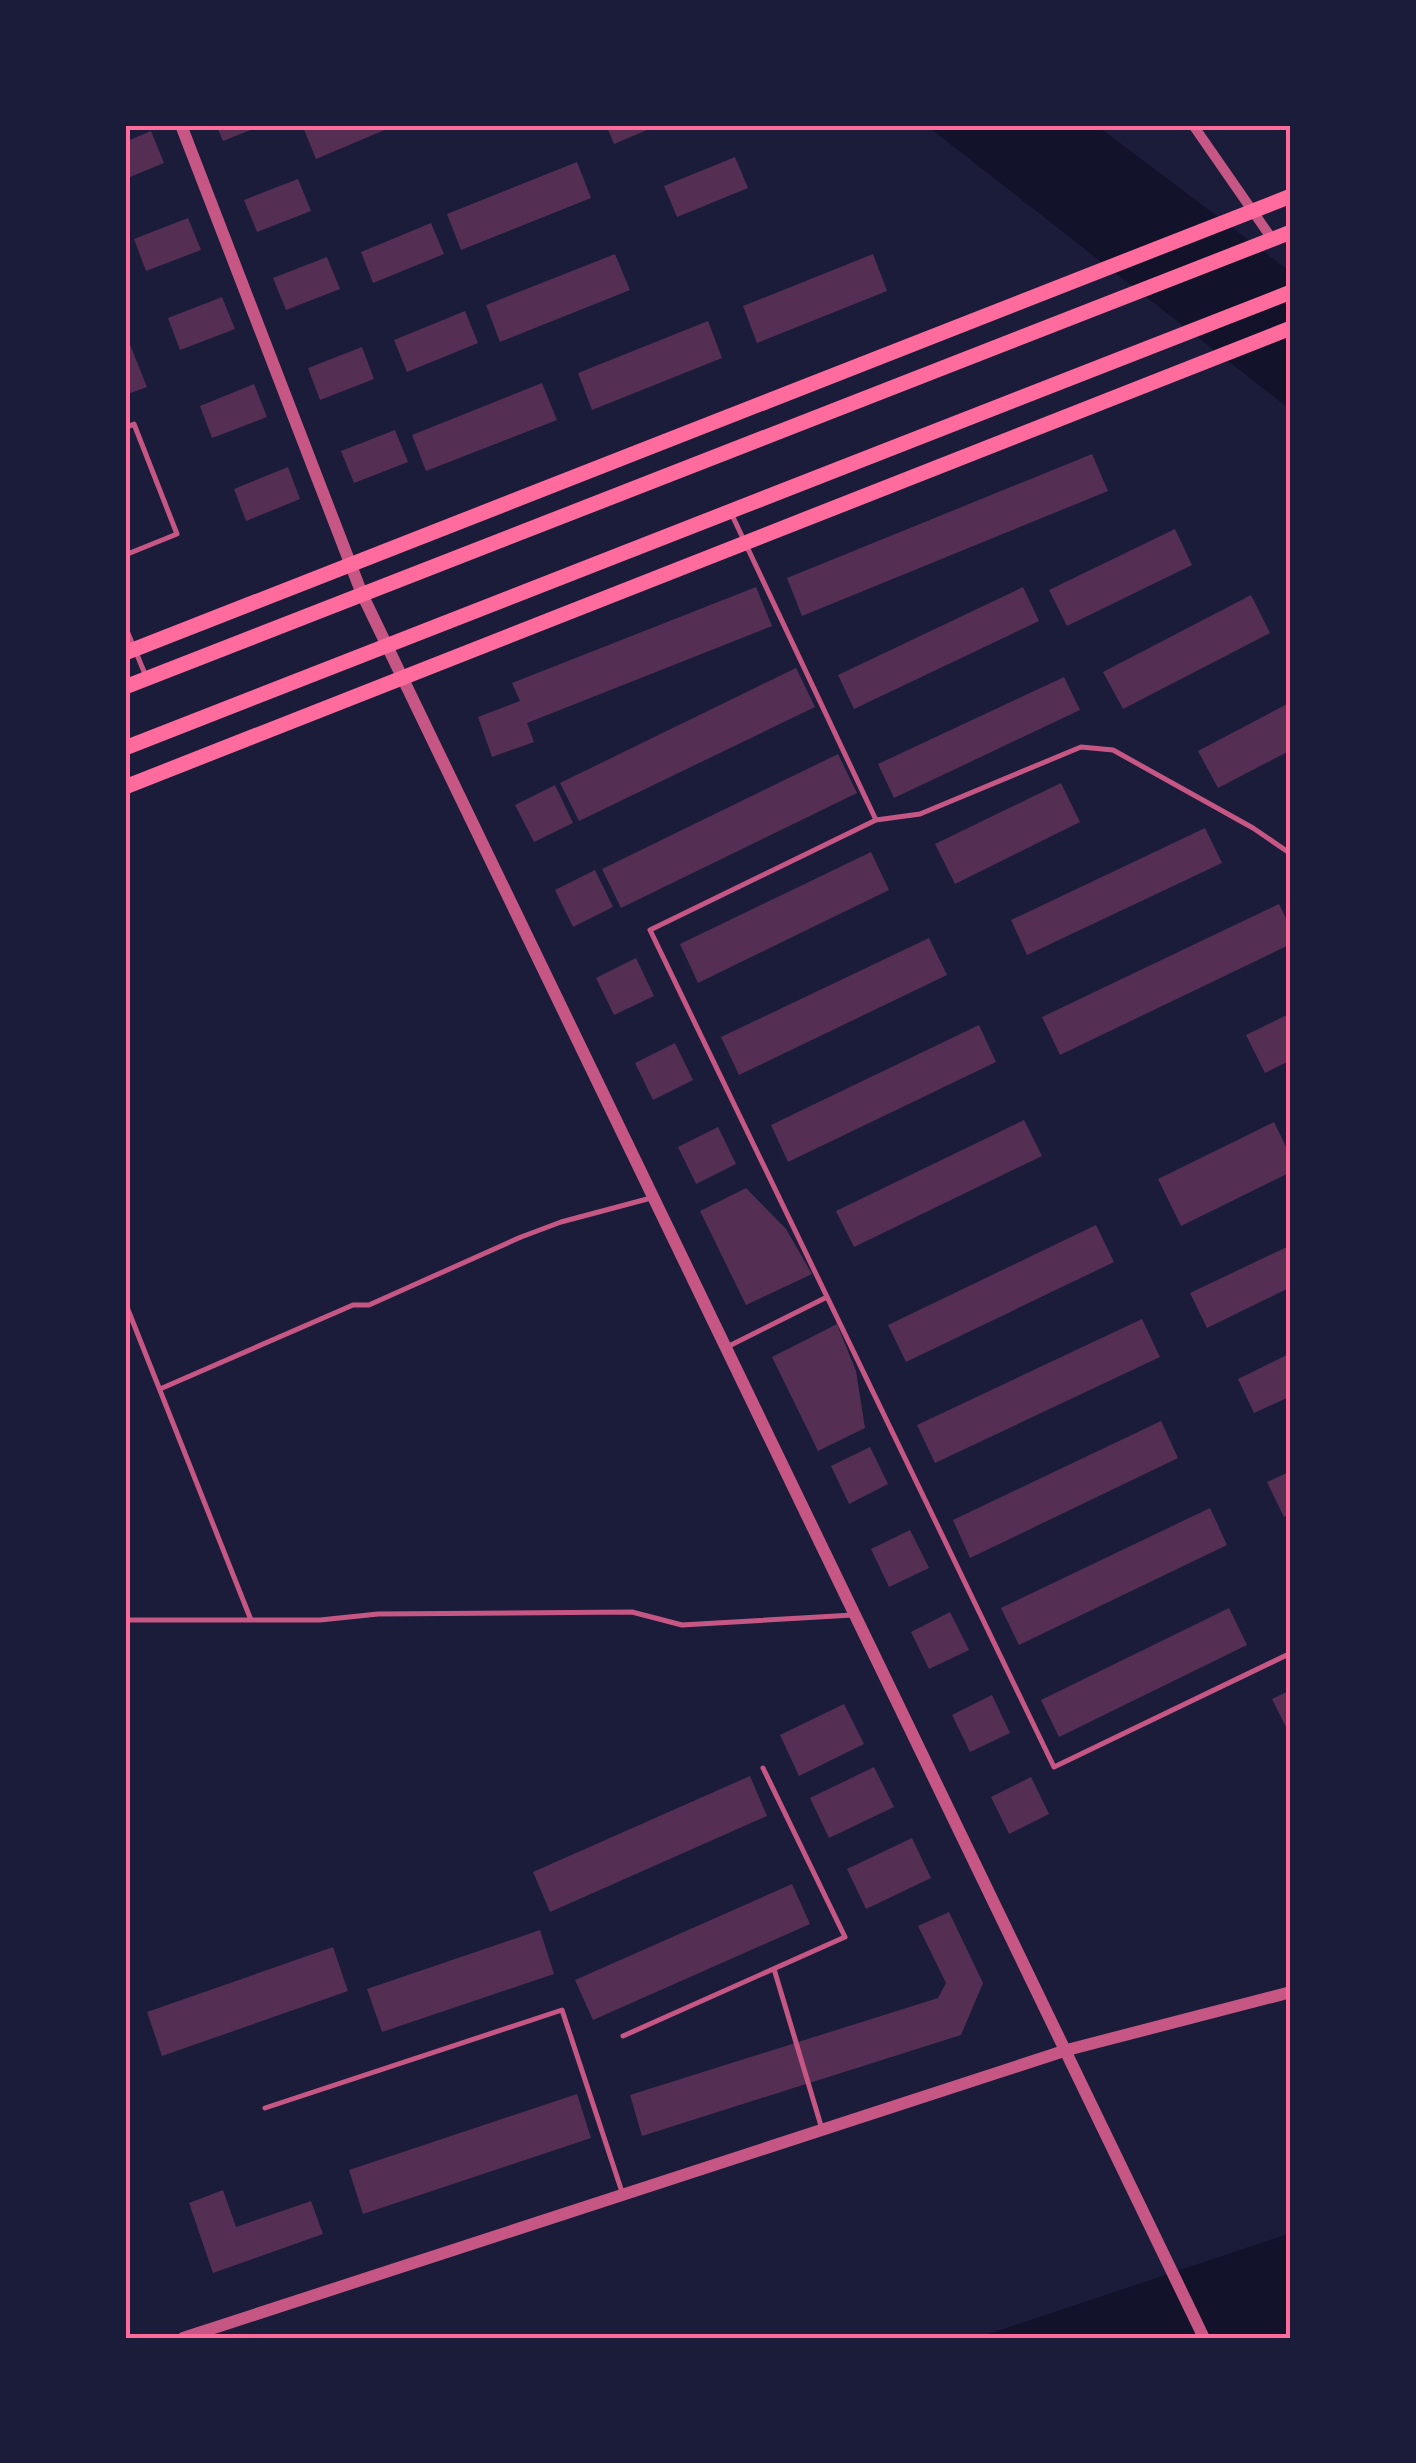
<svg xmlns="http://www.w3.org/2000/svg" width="1416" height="2463" font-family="Manrope,sans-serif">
<rect width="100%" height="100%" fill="#1b1b3a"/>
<!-- water -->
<path fill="#12122b" d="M 926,125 L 1096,125 L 1291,272 L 1291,410 Z
M 1291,2233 L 1291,2338 L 976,2338 Z"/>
<!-- building -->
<path fill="#542f53" d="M 216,125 L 263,125 L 223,141 Z
M 309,125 L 385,125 L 387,129 L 316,159 L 303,127 Z
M 606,125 L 659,125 L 614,144 Z
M 151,131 L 164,163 L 125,179 L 125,142 Z
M 735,157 L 748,188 L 677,217 L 664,186 Z
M 577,162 L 591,198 L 461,250 L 447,214 Z
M 298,179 L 311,211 L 257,232 L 244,200 Z
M 188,218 L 201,250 L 146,271 L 134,239 Z
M 431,223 L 444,254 L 373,283 L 361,252 Z
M 615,254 L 630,290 L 500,342 L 486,305 Z
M 873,254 L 887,291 L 757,343 L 743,306 Z
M 327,257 L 340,289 L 286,310 L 273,278 Z
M 222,297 L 235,329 L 180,350 L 168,318 Z
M 465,311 L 478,343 L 407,372 L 394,340 Z
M 708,321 L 722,358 L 592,410 L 578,373 Z
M 125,332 L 147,387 L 125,395 Z
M 362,347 L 374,379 L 320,400 L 308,368 Z
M 542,383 L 557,420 L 426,471 L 412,435 Z
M 254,384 L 267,417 L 212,438 L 200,406 Z
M 395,430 L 408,462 L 354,483 L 341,451 Z
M 1092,454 L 1108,491 L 802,616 L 787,578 Z
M 288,467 L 300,499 L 246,521 L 234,489 Z
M 1175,529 L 1192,565 L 1067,626 L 1049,590 Z
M 756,587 L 772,626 L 527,723 L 534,742 L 492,757 L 478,717 L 520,701 L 512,683 Z
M 1023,587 L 1039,621 L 854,709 L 838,675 Z
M 1251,595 L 1270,633 L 1123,709 L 1103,672 Z
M 796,668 L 815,707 L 579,821 L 560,783 Z
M 1064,677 L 1080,710 L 894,798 L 878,764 Z
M 1291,702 L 1291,750 L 1218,788 L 1198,751 Z
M 838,754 L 857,793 L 621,908 L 602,869 Z
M 1061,783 L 1080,822 L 955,884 L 935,844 Z
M 555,785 L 573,823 L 534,842 L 515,805 Z
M 1205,828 L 1222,863 L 1027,955 L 1011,920 Z
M 871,852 L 889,890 L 698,983 L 680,944 Z
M 595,870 L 613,907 L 573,927 L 555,890 Z
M 1279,904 L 1291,928 L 1291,944 L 1060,1055 L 1042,1017 Z
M 929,938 L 947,975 L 739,1075 L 721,1037 Z
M 636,958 L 654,996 L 614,1015 L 596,978 Z
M 1291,1013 L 1291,1060 L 1265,1073 L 1246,1035 Z
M 979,1025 L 996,1062 L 788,1162 L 771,1125 Z
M 675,1043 L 693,1080 L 653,1100 L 635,1063 Z
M 1024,1120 L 1042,1156 L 854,1247 L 836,1211 Z
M 1274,1122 L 1291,1157 L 1291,1172 L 1181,1226 L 1158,1179 Z
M 718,1127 L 736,1164 L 696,1184 L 678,1147 Z
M 746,1188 L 786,1229 L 812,1274 L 746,1305 L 700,1211 Z
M 1096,1225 L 1114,1262 L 906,1362 L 888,1325 Z
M 1291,1245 L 1291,1287 L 1207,1328 L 1190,1293 Z
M 1142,1319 L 1160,1357 L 935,1463 L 917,1425 Z
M 837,1324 L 856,1371 L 865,1428 L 818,1451 L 772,1357 Z
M 1291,1353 L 1291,1396 L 1254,1413 L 1238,1379 Z
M 1161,1421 L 1178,1458 L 970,1558 L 953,1520 Z
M 870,1447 L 888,1484 L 849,1504 L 831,1466 Z
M 1291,1471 L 1291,1513 L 1284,1517 L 1267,1482 Z
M 1210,1508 L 1227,1545 L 1019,1645 L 1001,1608 Z
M 910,1530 L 929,1568 L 889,1587 L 871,1549 Z
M 1229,1608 L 1247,1645 L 1059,1737 L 1041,1700 Z
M 950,1612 L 969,1650 L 929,1669 L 911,1632 Z
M 1291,1690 L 1291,1737 L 1272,1699 Z
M 992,1695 L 1010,1733 L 970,1752 L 952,1715 Z
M 844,1704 L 864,1744 L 799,1776 L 780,1735 Z
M 874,1767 L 894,1807 L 829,1838 L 810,1798 Z
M 750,1776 L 767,1816 L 550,1912 L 533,1872 Z
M 1031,1777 L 1049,1814 L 1009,1834 L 991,1797 Z
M 912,1838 L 931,1878 L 866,1909 L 847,1869 Z
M 792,1884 L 810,1924 L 593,2020 L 575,1980 Z
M 949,1912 L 983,1983 L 961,2035 L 642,2136 L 630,2095 L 938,1998 L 946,1983 L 918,1926 Z
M 540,1930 L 554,1974 L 382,2032 L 367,1989 Z
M 333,1947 L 348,1991 L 162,2056 L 147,2012 Z
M 577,2094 L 591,2138 L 363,2214 L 349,2170 Z
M 223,2190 L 236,2227 L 311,2201 L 323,2234 L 213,2273 L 189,2203 Z"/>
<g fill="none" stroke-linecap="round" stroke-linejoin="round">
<!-- service -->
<path stroke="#c65784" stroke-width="5" d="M 125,428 L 134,424 L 177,534 L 125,555
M 732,515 L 876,820
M 125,626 L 145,674
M 1291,854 L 1253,828 L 1113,750 L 1081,747 L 920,814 L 876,820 L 650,930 L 1054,1767 L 1291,1653
M 125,1302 L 251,1620
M 727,1347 L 827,1297
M 160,1389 L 353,1305 L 369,1305 L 521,1237 L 561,1222 L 651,1198
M 125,1620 L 320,1620 L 378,1614 L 632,1612 L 682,1625 L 853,1615
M 774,1969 L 822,2129
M 623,2036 L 845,1937 L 763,1768
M 265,2108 L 562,2010 L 622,2192"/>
<!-- minor -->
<path stroke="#c65784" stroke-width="10" d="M 1193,125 L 1272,239"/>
<!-- tertiary -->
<path stroke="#c65784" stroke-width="12" d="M 181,125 L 362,594 L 1204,2338
M 183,2338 L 1067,2050 L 1291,1992"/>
<!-- secondary -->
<path stroke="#ff6b9d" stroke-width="15" d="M 125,653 L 1291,196
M 125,787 L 1291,328"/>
<!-- primary -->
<path stroke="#ff6b9d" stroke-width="15" d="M 125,687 L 1291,232
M 125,748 L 1291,292"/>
</g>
<!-- border -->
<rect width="1416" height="2463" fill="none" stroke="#1b1b3a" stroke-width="255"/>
<rect x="128" y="128" width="1160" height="2208" fill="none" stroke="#ff6b9d" stroke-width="4"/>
</svg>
